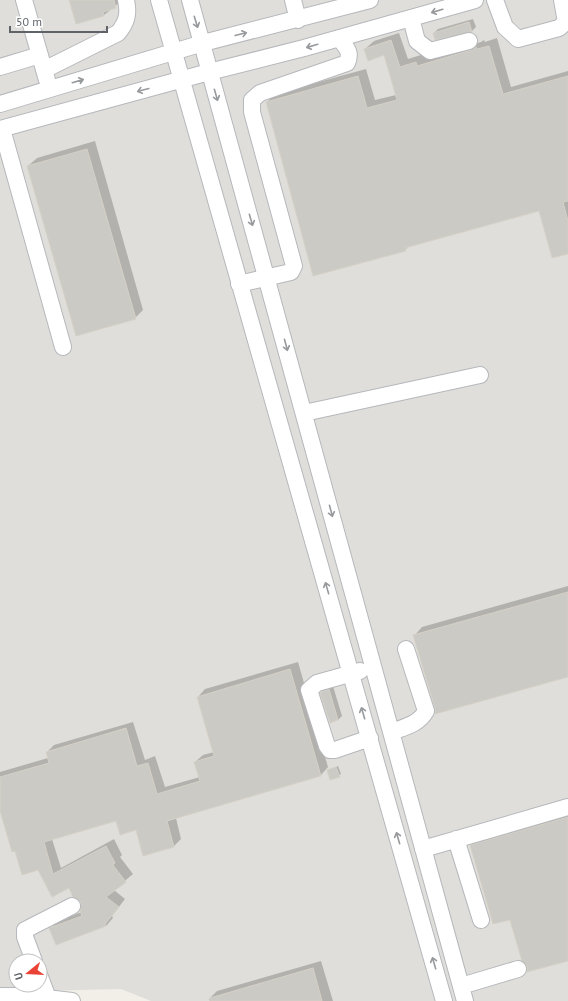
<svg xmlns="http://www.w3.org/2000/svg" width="568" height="1001" font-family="'PT Sans',sans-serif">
<rect width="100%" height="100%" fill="#f1efe8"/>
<!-- industrial -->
<path fill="#e0deda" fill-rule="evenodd" d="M 0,0 L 568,0 L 568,1001 L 151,1001 L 121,989 L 0,992 ZM 16,961 L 40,961 L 40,985 L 16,985 Z"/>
<!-- shadow -->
<path fill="#0003" d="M 70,0 L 123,0 L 104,15 Z
M 473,19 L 476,27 L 472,31 L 434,33 L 438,29 Z
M 399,33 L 408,59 L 424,54 L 425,58 L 481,42 L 484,40 L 485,42 L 497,38 L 511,87 L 568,71 L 568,253 L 539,210 L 410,245 L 405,250 L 267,102 L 275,94 L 366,69 L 375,100 L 396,95 L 385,54 L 365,49 L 374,41 Z
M 95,141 L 143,310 L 135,318 L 28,166 L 37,158 Z
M 568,586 L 568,676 L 414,636 L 422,627 Z
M 298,662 L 328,767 L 321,775 L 176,818 L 181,839 L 174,846 L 143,854 L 137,829 L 117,820 L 52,839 L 61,868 L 114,839 L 122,855 L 120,857 L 133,874 L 114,890 L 125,899 L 112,916 L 113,918 L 106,926 L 51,928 L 58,921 L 82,912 L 82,902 L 70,886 L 39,869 L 0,807 L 0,772 L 48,758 L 47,752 L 54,745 L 133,722 L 145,760 L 155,756 L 165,787 L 200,777 L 195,762 L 203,755 L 214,752 L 198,697 L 205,689 Z
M 333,686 L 342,716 L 338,720 L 321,693 L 325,689 Z
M 338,766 L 341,774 L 331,779 L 328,770 Z
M 568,812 L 568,959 L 528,966 L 511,918 L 472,845 L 480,837 Z
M 321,961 L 333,1001 L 210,1001 L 209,999 L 217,991 Z"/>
<!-- building -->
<path fill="#cccac5" stroke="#d6d1c6" d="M 69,0 L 114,0 L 116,8 L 103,12 L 104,16 L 76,24 Z
M 469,22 L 472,32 L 435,40 L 433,33 Z
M 391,40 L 400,67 L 416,62 L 417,66 L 471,50 L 476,47 L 477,49 L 489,46 L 503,94 L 568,76 L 568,201 L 563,202 L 568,221 L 568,254 L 552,258 L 539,211 L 405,248 L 406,251 L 313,276 L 266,102 L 358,76 L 367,108 L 397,100 L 384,55 L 368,61 L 364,49 Z
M 87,149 L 136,319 L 76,336 L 27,166 Z
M 568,592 L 568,677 L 435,714 L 435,708 L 413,635 Z
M 290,669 L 321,776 L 167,821 L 174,847 L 143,856 L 136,830 L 120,835 L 116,821 L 44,842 L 53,874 L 106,846 L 115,863 L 113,865 L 126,882 L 106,897 L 119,907 L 105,924 L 106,926 L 56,945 L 49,928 L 82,916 L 80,911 L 81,902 L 73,897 L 69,888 L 52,897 L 38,870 L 22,875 L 15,851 L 12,852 L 0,811 L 0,777 L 49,763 L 46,752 L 126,728 L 137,766 L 148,763 L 157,794 L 200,781 L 194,762 L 214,756 L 197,697 Z
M 329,689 L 338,720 L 330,723 L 320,693 Z
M 336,767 L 340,777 L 330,780 L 327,770 Z
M 568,817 L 568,961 L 527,972 L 527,966 L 522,961 L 510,920 L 493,924 L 470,845 Z
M 313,968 L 322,1001 L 211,1001 L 210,998 Z"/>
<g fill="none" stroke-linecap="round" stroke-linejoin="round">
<defs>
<path id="minor" d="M 24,0 L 47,80
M 159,0 L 444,1001
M 190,0 L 465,1001
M 293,0 L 298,20
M 495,0 L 505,27 L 518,39 L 559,28 L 566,22 L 562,0
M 411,18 L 417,41 L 430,51 L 469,41
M 0,67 L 40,55
M 44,70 L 118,33 C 127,22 129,14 126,0
M 0,104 L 203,43 L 370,0
M 0,129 L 209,72 L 304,48 L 475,0
M 2,129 L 63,347
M 239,284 L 291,272 L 294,266 L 252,112 L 252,100 L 260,93 L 347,63 C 352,52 346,47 339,38
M 304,413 L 480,375
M 360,671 L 317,683 L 309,690 L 327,746 L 330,750 L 335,750 L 370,738
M 391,732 C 405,727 419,724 426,711 L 406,649
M 456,839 L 481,920
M 423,849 L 568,807
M 34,961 L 25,937 L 25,930 L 72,906
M 40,977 L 48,998
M 461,986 L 518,969
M 0,996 L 29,996 L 72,1001"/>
</defs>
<!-- minor casing -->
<use href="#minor" stroke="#b5b8bc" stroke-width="18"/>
<!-- minor -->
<use href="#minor" stroke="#fff" stroke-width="16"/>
</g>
<!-- one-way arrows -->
<defs><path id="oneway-shaft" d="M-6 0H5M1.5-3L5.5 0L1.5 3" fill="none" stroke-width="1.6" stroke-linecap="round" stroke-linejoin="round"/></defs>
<g stroke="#979a9d">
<use href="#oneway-shaft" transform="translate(437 11) rotate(164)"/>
<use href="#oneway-shaft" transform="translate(196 22) rotate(73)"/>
<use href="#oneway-shaft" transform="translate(241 34) rotate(-14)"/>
<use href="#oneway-shaft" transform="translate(312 46) rotate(164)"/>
<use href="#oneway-shaft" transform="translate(78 81) rotate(-16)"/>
<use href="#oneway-shaft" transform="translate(143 90) rotate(165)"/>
<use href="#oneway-shaft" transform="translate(216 95) rotate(74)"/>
<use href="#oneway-shaft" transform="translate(251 220) rotate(74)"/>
<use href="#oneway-shaft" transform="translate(286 345) rotate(75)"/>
<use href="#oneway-shaft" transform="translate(331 511) rotate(75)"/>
<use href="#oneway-shaft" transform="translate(327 588) rotate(-106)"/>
<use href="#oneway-shaft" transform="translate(363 713) rotate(-106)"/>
<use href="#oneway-shaft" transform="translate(398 838) rotate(-106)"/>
<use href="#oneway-shaft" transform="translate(434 963) rotate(-106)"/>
</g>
<!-- north arrow -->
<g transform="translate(28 973) rotate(252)"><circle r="19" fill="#ffffff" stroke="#bfc1c3"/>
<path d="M0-3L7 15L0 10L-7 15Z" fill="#ea4335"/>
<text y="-6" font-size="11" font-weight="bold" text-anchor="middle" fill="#5f6368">U</text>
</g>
<!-- scale -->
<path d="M10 26v6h97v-6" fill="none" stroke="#5f6368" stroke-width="2"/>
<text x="16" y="26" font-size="12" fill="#5f6368" stroke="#ffffff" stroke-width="3" paint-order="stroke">50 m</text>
</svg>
